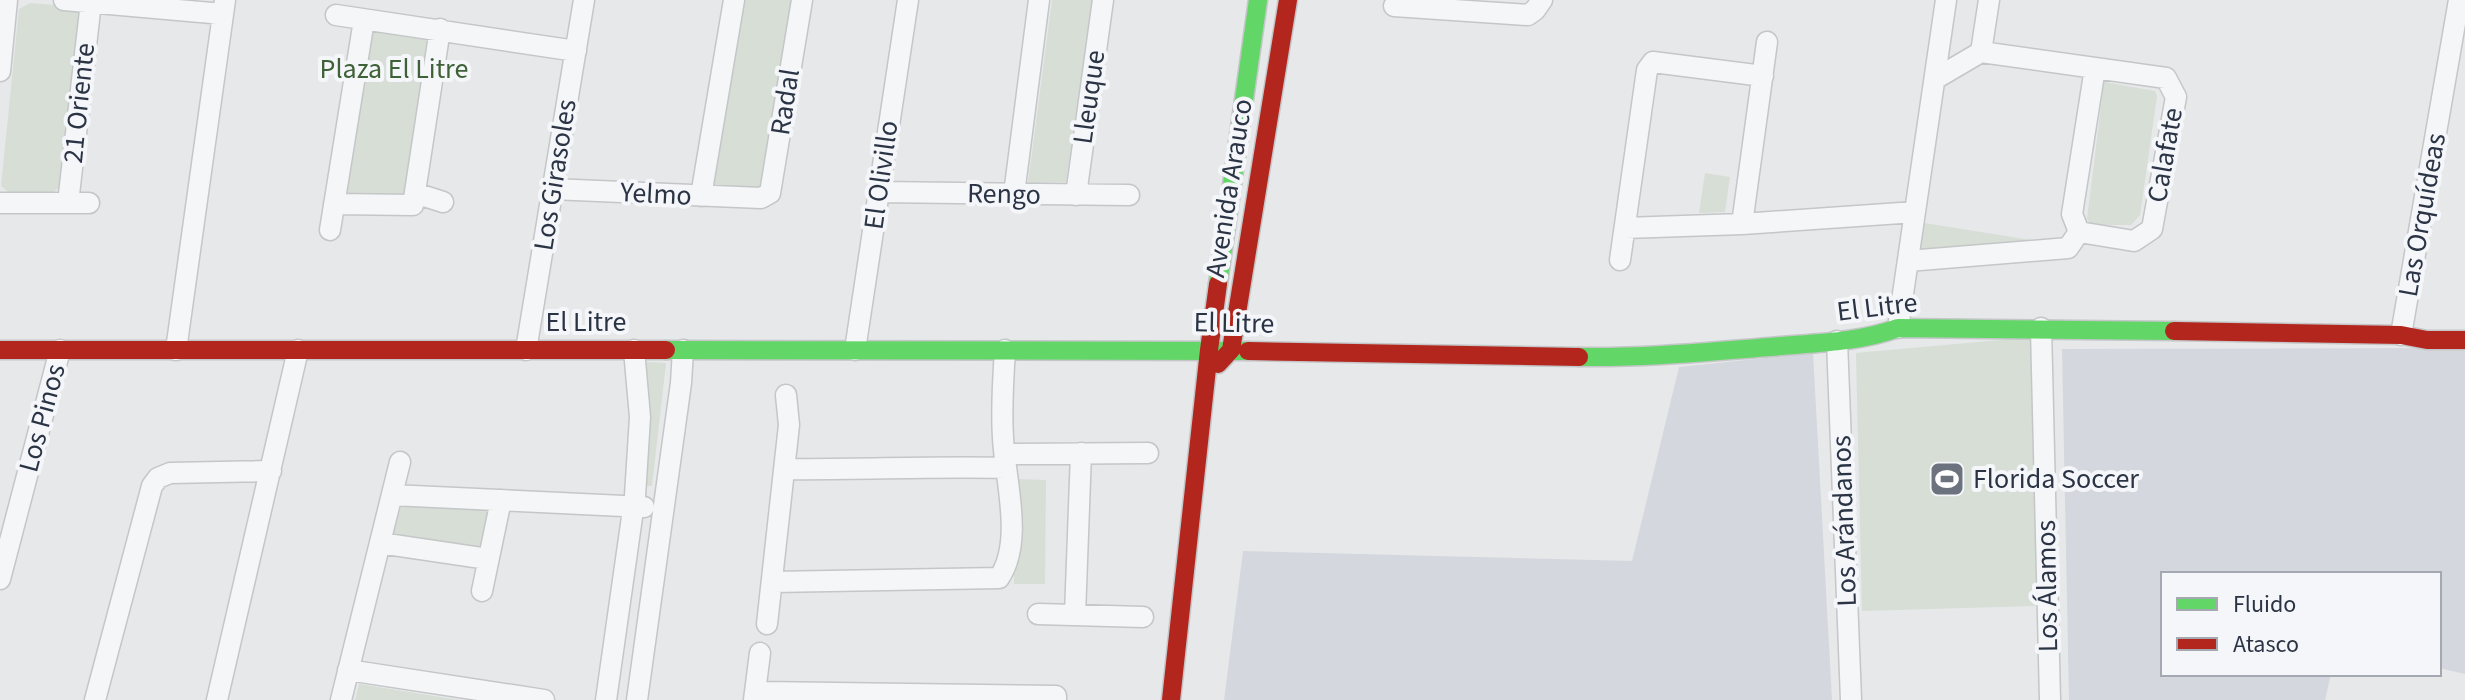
<svg xmlns="http://www.w3.org/2000/svg" width="2465" height="700" font-family="'Source Sans 3',sans-serif">
<rect width="100%" height="100%" fill="#e6e8ea"/>
<!-- built -->
<path fill="#d4d7dd" d="M 2465,348 L 2465,674 L 2439,668 L 2439,574 L 2163,574 L 2163,674 L 2331,674 L 2325,700 L 2069,700 L 2062,349 Z
M 1813,353 L 1832,700 L 1224,700 L 1243,551 L 1632,561 L 1679,367 Z"/>
<!-- green -->
<path fill="#d6ded6" d="M 741,0 L 798,0 L 765,192 L 709,190 Z
M 1052,0 L 1092,0 L 1066,182 L 1028,183 Z
M 30,3 L 77,7 L 82,20 L 61,186 L 52,193 L 9,193 L 1,186 L 19,9 Z
M 375,28 L 427,35 L 432,45 L 408,192 L 400,198 L 349,197 L 343,190 L 366,32 Z
M 2104,82 L 2155,91 L 2157,96 L 2140,215 L 2131,225 L 2092,225 L 2087,219 Z
M 1705,173 L 1730,177 L 1725,212 L 1699,213 Z
M 1924,223 L 2043,242 L 1919,256 Z
M 2033,337 L 2036,606 L 1862,611 L 1856,353 Z
M 646,362 L 666,363 L 652,486 L 642,486 Z
M 1014,479 L 1046,480 L 1045,584 L 1014,584 Z
M 400,505 L 489,509 L 481,550 L 392,535 Z
M 359,684 L 459,700 L 355,700 Z"/>
<g fill="none" stroke-linecap="round" stroke-linejoin="round">
<defs>
<path id="street" d="M 64,0 L 223,14
M 1394,6 L 1528,15 L 1535,10 L 1542,0
M 336,15 L 576,51
M 1981,52 L 2166,78 L 2176,97 L 2152,229 L 2134,241 L 2079,232 L 2072,214 L 2095,68
M 1981,52 L 1989,0
M 0,71 L 7,0
M 1935,79 L 1981,52
M 552,189 L 761,198 L 770,193 L 802,0
M 879,192 L 1129,195
M 415,193 L 443,202
M 1014,194 L 1039,0
M 1076,195 L 1103,0
M 701,196 L 734,0
M 0,203 L 89,203
M 68,203 L 91,2
M 334,204 L 413,205 L 440,29
M 1742,224 L 1767,42
M 1625,228 L 1742,224 L 1915,212
M 330,230 L 364,20
M 1620,260 L 1647,70 L 1653,62 L 1763,76
M 1908,261 L 2068,248 L 2079,232
M 1898,328 L 1946,0
M 2041,328 L 2050,700
M 2401,335 L 2459,0
M 1837,341 L 1851,700
M 176,350 L 225,0
M 526,350 L 584,0
M 855,350 L 908,0
M 1005,454 L 1148,453
M 784,469 C 858,470 932,466 1006,468
M 392,495 L 644,507
M 380,543 L 488,559
M 0,579 L 60,350
M 772,582 L 999,578 C 1024,541 1005,480 1003,438 C 1001,408 1003,380 1005,350
M 482,591 L 501,500
M 1038,614 L 1143,617
M 1075,615 L 1081,453
M 767,624 L 789,425 L 786,395
M 348,670 L 544,700
M 756,692 L 1056,696 L 1056,700
M 95,700 L 152,486 L 158,478 L 170,473 L 271,471
M 217,700 L 298,350
M 341,700 L 400,462
M 606,700 L 635,496 L 640,417 L 634,350
M 637,700 L 681,383 L 683,350
M 754,700 L 760,653"/>
<path id="fast" d="M 1218,284 L 1258,0
M 666,350 L 1248,351
M 1579,357 C 1643,358 1706,352 1770,347 C 1813,343 1857,343 1898,328 L 2174,331"/>
<path id="jam" d="M 2174,331 L 2401,335 L 2427,340 L 2465,340
M 0,350 L 666,350
M 1248,351 L 1579,357
M 1218,364 L 1231,350 L 1288,0
M 1171,700 L 1209,350 L 1218,284"/>
</defs>
<!-- street casing -->
<use href="#street" stroke="#c4c6c8" stroke-width="23"/>
<!-- fast casing -->
<use href="#fast" stroke="#c4c6c8" stroke-width="21"/>
<!-- jam casing -->
<use href="#jam" stroke="#c4c6c8" stroke-width="21"/>
<!-- street -->
<use href="#street" stroke="#f5f6f7" stroke-width="20"/>
<!-- fast -->
<use href="#fast" stroke="#63d668" stroke-width="18"/>
<!-- jam -->
<use href="#jam" stroke="#b3261e" stroke-width="18"/>
</g>
<!-- icons -->
<defs>
<symbol id="stadium-square" viewBox="-11 -11 22 22"><rect x="-9" y="-9" width="18" height="18" rx="4" fill="#6c737f" stroke="#f4f6f9"/><path d="M0-5a6.5 5 0 1 0 0 10a6.5 5 0 1 0 0-10ZM-3.5-1.8h7v3.6h-7Z" fill="#fff"/></symbol>
</defs>
<g fill-rule="evenodd">
<use href="#stadium-square" x="1927" y="459" width="40" height="40"/>
</g>
<g text-anchor="middle" dominant-baseline="central" stroke-width="8" stroke-linejoin="round" paint-order="stroke">
<!-- park labels -->
<g font-size="28" fill="#3f6138" stroke="#f4f6f9">
<text x="394" y="69">Plaza El Litre</text>
</g>
<!-- street labels -->
<g font-size="28" fill="#2b3445" stroke="#f4f6f9">
<text transform="translate(1089 97) rotate(-82)">Lleuque</text>
<text transform="translate(785 102) rotate(-81)">Radal</text>
<text transform="translate(79 103) rotate(-84)">21 Oriente</text>
<text transform="translate(2165 155) rotate(-80)">Calafate</text>
<text transform="translate(555 175) rotate(-81)">Los Girasoles</text>
<text transform="translate(881 175) rotate(-82)">El Olivillo</text>
<text transform="translate(1229 188) rotate(-81)">Avenida Arauco</text>
<text transform="translate(656 194) rotate(3)">Yelmo</text>
<text transform="translate(1004 194) rotate(1)">Rengo</text>
<text transform="translate(2422 215) rotate(-80)">Las Orquídeas</text>
<text transform="translate(1877 307) rotate(-7)">El Litre</text>
<text x="586" y="322">El Litre</text>
<text transform="translate(1234 323) rotate(1)">El Litre</text>
<text transform="translate(42 418) rotate(-75)">Los Pinos</text>
<text transform="translate(1844 521) rotate(-92)">Los Arándanos</text>
<text transform="translate(2047 586) rotate(-91)">Los Álamos</text>
</g>
<!-- poi labels -->
<g font-size="28" fill="#2b3445" stroke="#f4f6f9" text-anchor="start">
<text x="1973" y="479">Florida Soccer</text>
</g>
</g>
<!-- legend -->
<rect x="2161" y="572" width="280" height="104" fill="#f4f6f9" stroke="#a4a8b1" stroke-width="2"/>
<rect x="2177" y="598" width="40" height="12" fill="#63d668" stroke="#a4a8b1" stroke-width="2"/>
<text x="2233" y="612" font-size="24" fill="#2b3445">Fluido</text>
<rect x="2177" y="638" width="40" height="12" fill="#b3261e" stroke="#a4a8b1" stroke-width="2"/>
<text x="2233" y="652" font-size="24" fill="#2b3445">Atasco</text>
</svg>
